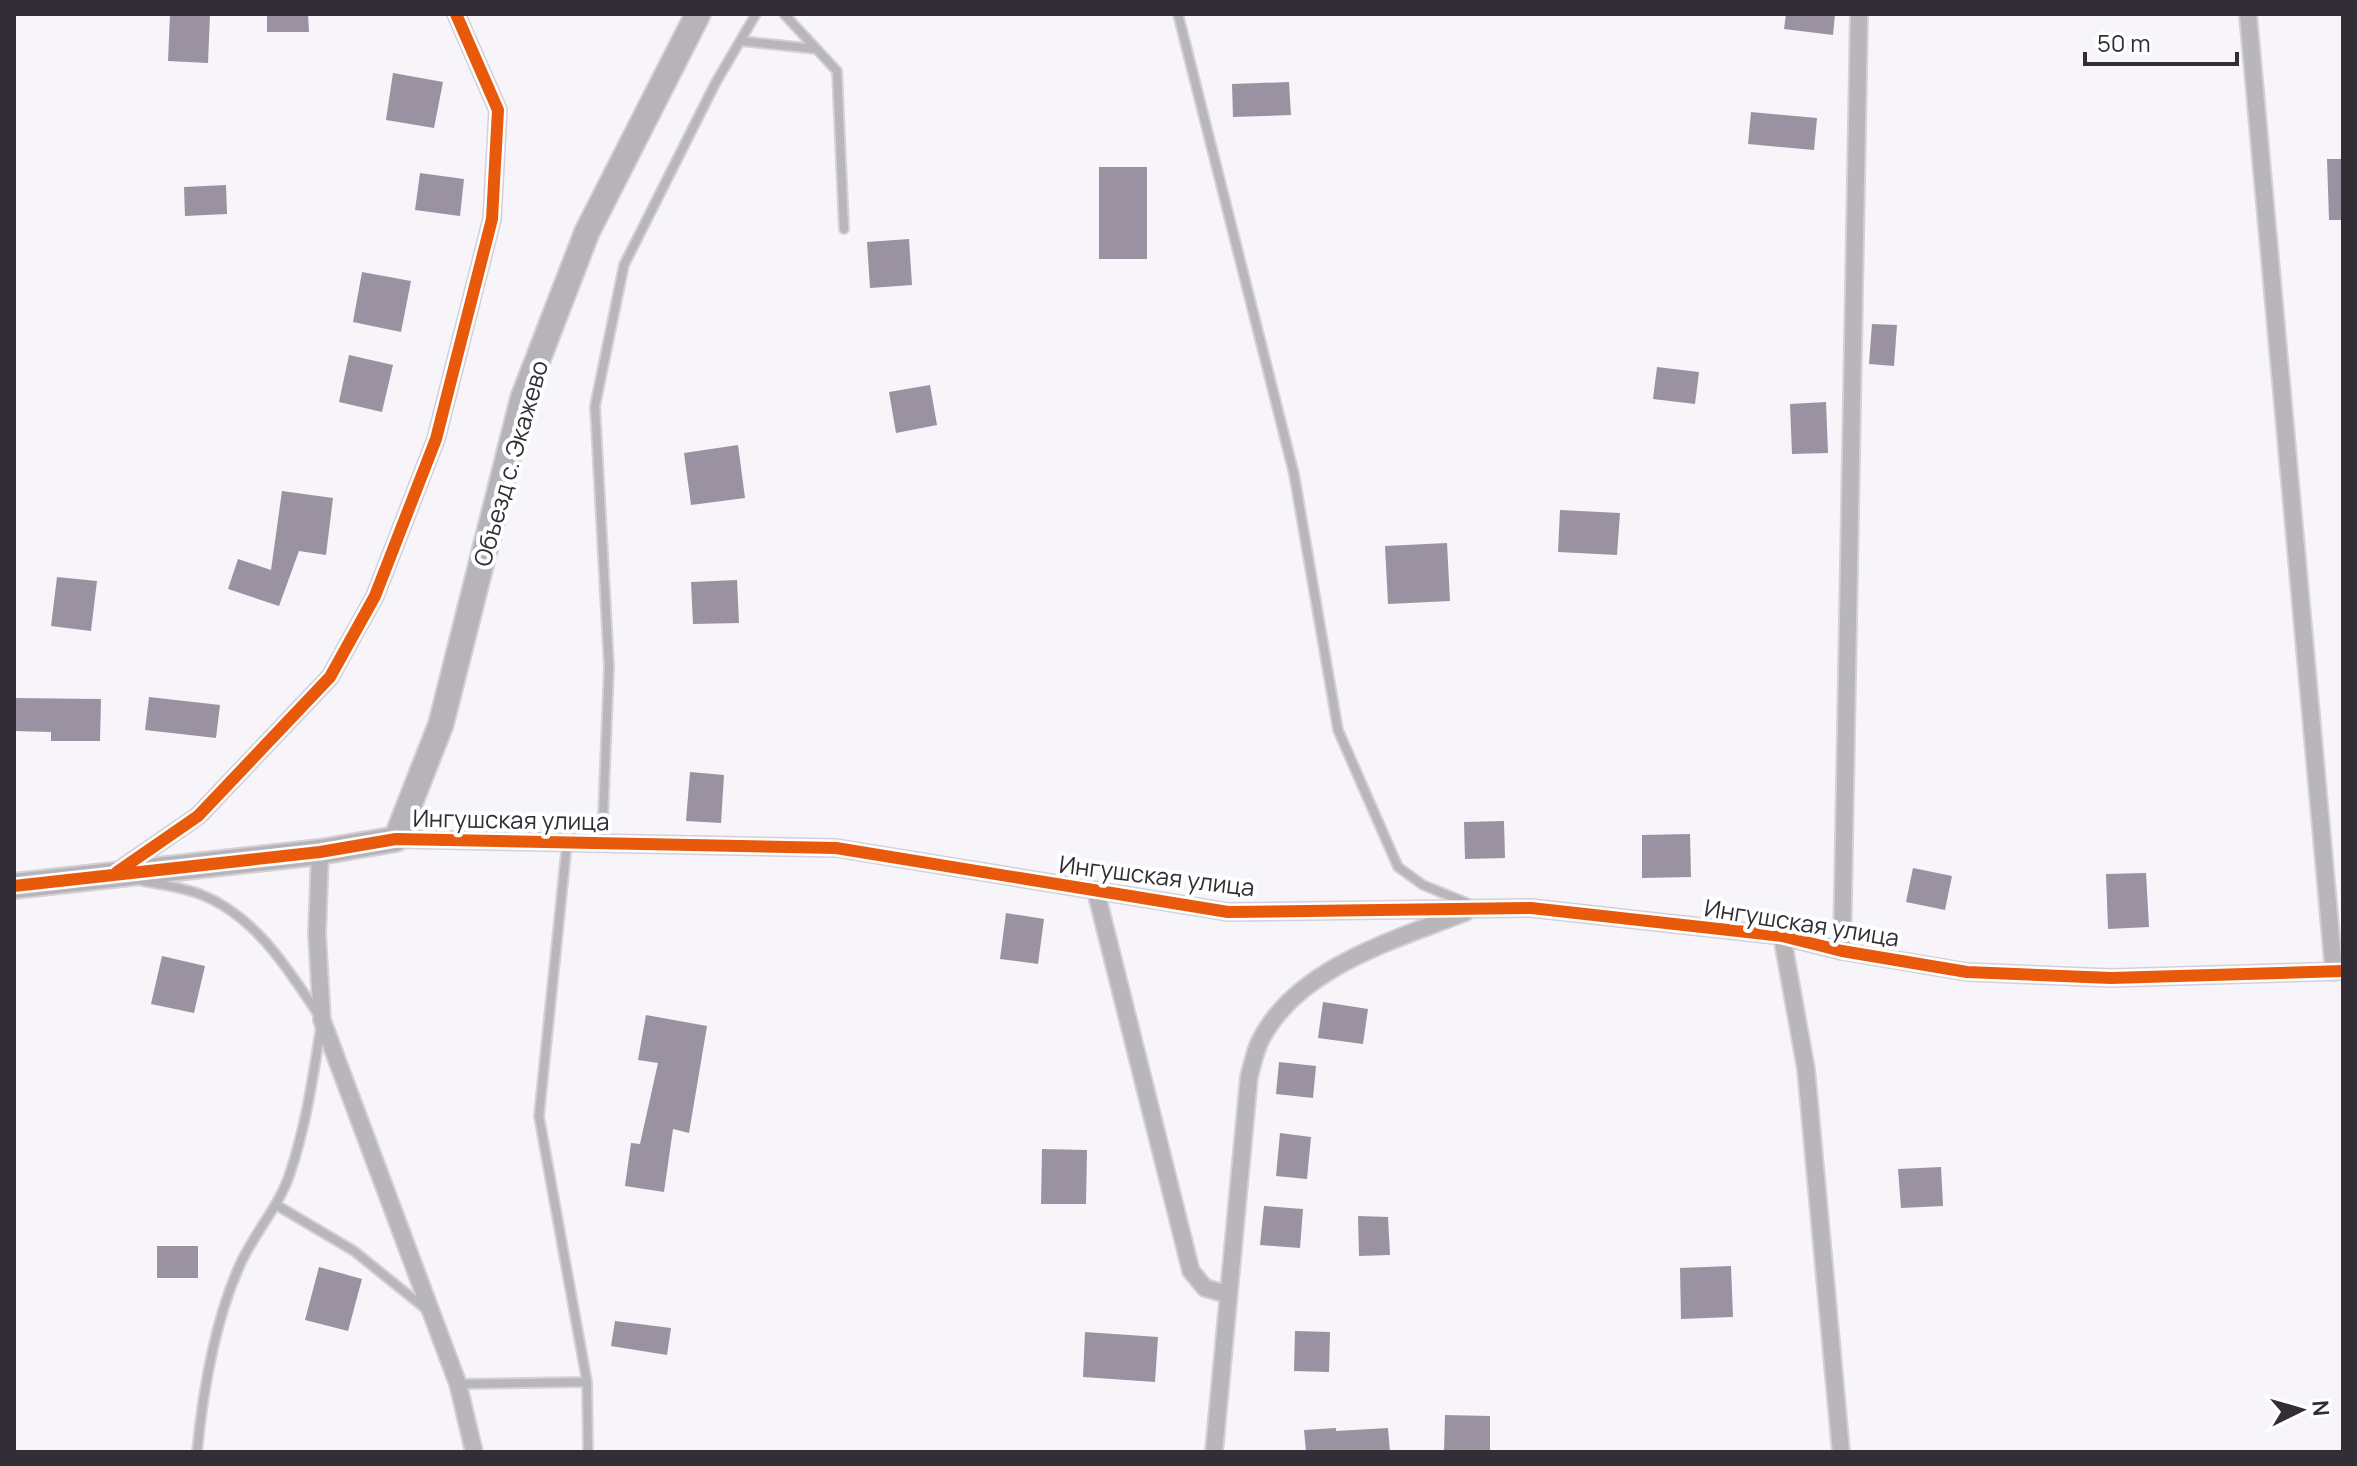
<svg xmlns="http://www.w3.org/2000/svg" width="2357" height="1466" font-family="Manrope,sans-serif">
<rect width="100%" height="100%" fill="#f7f4fa"/>
<!-- building -->
<path fill="#9a92a0" d="M 170,14 L 210,14 L 208,63 L 168,61 Z
M 267,14 L 308,14 L 309,32 L 267,32 Z
M 1786,14 L 1835,14 L 1833,35 L 1784,29 Z
M 393,73 L 443,82 L 434,128 L 386,120 Z
M 1289,82 L 1291,115 L 1233,117 L 1232,84 Z
M 1751,112 L 1817,118 L 1814,150 L 1748,144 Z
M 2327,159 L 2343,159 L 2343,220 L 2329,220 Z
M 1099,167 L 1147,167 L 1147,259 L 1099,259 Z
M 420,173 L 464,179 L 460,216 L 415,210 Z
M 226,185 L 227,214 L 185,216 L 184,187 Z
M 909,239 L 912,285 L 870,288 L 867,242 Z
M 362,272 L 411,281 L 401,332 L 353,322 Z
M 1872,324 L 1897,325 L 1894,366 L 1869,364 Z
M 349,355 L 393,365 L 382,412 L 339,402 Z
M 1657,367 L 1699,372 L 1695,404 L 1653,399 Z
M 930,385 L 937,425 L 896,433 L 889,392 Z
M 1826,402 L 1828,453 L 1792,454 L 1790,404 Z
M 738,445 L 745,498 L 691,505 L 684,453 Z
M 282,491 L 333,498 L 326,555 L 299,551 L 279,606 L 228,589 L 238,559 L 271,570 Z
M 1560,510 L 1620,513 L 1617,555 L 1558,552 Z
M 1447,543 L 1450,601 L 1388,604 L 1385,546 Z
M 57,577 L 97,581 L 91,631 L 51,626 Z
M 737,580 L 739,623 L 693,624 L 691,582 Z
M 149,697 L 220,705 L 216,738 L 145,730 Z
M 14,698 L 101,699 L 100,741 L 51,741 L 51,732 L 14,731 Z
M 690,772 L 724,775 L 721,823 L 686,821 Z
M 1504,821 L 1505,858 L 1465,859 L 1464,822 Z
M 1690,834 L 1691,877 L 1642,878 L 1642,835 Z
M 1913,868 L 1952,876 L 1945,910 L 1906,902 Z
M 2146,873 L 2149,927 L 2108,929 L 2106,874 Z
M 1006,913 L 1044,919 L 1038,964 L 1000,959 Z
M 162,956 L 205,966 L 194,1013 L 151,1004 Z
M 1323,1002 L 1368,1009 L 1363,1044 L 1318,1038 Z
M 646,1015 L 707,1026 L 689,1133 L 673,1129 L 664,1192 L 625,1186 L 631,1143 L 640,1144 L 658,1063 L 638,1060 Z
M 1279,1062 L 1316,1066 L 1313,1098 L 1276,1094 Z
M 1280,1133 L 1311,1137 L 1307,1179 L 1276,1176 Z
M 1042,1149 L 1087,1150 L 1086,1204 L 1041,1204 Z
M 1941,1167 L 1943,1206 L 1901,1208 L 1898,1169 Z
M 1264,1206 L 1303,1209 L 1300,1248 L 1260,1245 Z
M 1358,1216 L 1388,1217 L 1390,1255 L 1359,1256 Z
M 157,1246 L 198,1246 L 198,1278 L 157,1278 Z
M 1731,1266 L 1733,1317 L 1681,1319 L 1680,1268 Z
M 319,1267 L 362,1279 L 348,1331 L 305,1320 Z
M 615,1321 L 671,1328 L 667,1355 L 611,1346 Z
M 1295,1331 L 1330,1332 L 1329,1372 L 1294,1371 Z
M 1085,1332 L 1158,1337 L 1155,1382 L 1083,1377 Z
M 1445,1415 L 1490,1416 L 1490,1452 L 1444,1452 Z
M 1336,1428 L 1336,1431 L 1388,1428 L 1390,1452 L 1306,1452 L 1304,1430 Z"/>
<g fill="none" stroke-linecap="round" stroke-linejoin="round">
<defs>
<path id="lane" d="M 784,14 L 837,71 L 844,229
M 1178,14 L 1294,474 L 1338,730 L 1398,867 L 1423,885 L 1472,905
M 741,41 L 816,49
M 567,843 L 539,1116 L 587,1382 L 588,1452
M 602,843 L 609,667 L 595,406 L 624,265 L 716,82 L 756,14
M 142,881 C 161,885 184,887 202,895 C 255,916 288,969 318,1014
M 278,1206 L 354,1251 L 426,1309
M 458,1384 L 587,1382
M 197,1452 C 203,1391 214,1323 239,1267 C 253,1234 277,1210 289,1176 C 306,1127 313,1077 321,1026"/>
<path id="street" d="M 2248,14 L 2334,972
M 396,839 L 836,848 L 1228,912 L 1531,908 L 1782,936 L 1842,951 L 1967,972 L 2111,978 L 2343,971
M 320,852 L 317,934 L 322,1020 L 458,1384 L 474,1452
M 115,873 L 198,816 L 330,677 L 375,596 L 436,439 L 492,219 L 498,110 L 456,14
M 1096,892 L 1191,1271 L 1205,1288 L 1227,1294
M 1782,936 L 1806,1069 L 1841,1452
M 1842,951 L 1859,14
M 1214,1452 L 1249,1077 C 1252,1065 1255,1052 1260,1041 C 1297,967 1395,940 1466,912"/>
<path id="secondary" d="M 14,886 L 320,852 L 396,839 L 441,724 L 523,398 L 587,232 L 698,14"/>
</defs>
<!-- lane casing -->
<use href="#lane" stroke="#d4d1d6" stroke-width="12"/>
<!-- street casing -->
<use href="#street" stroke="#d4d1d6" stroke-width="20"/>
<!-- secondary casing -->
<use href="#secondary" stroke="#d4d1d6" stroke-width="28"/>
<!-- lane -->
<use href="#lane" stroke="#b8b6b9" stroke-width="8"/>
<!-- street -->
<use href="#street" stroke="#b8b6b9" stroke-width="16"/>
<!-- secondary -->
<use href="#secondary" stroke="#b7b4b9" stroke-width="24"/>
<defs>
<path id="cycleway" d="M 117,872 L 198,816 L 330,677 L 375,596 L 436,439 L 492,219 L 498,110 L 456,14
M 14,886 L 320,852 L 396,839 L 836,848 L 1228,912 L 1531,908 L 1782,936 L 1842,951 L 1967,972 L 2111,978 L 2343,971"/>
</defs>
<!-- cycleway casing -->
<use href="#cycleway" stroke="#fff" stroke-width="17"/>
<!-- cycleway -->
<use href="#cycleway" stroke="#e8590c" stroke-width="12"/>
</g>
<g text-anchor="middle" dominant-baseline="central" stroke-width="8" stroke-linejoin="round" paint-order="stroke">
<!-- street labels -->
<g font-size="24" fill="#332d36" stroke="#fff">
<text transform="translate(510 463) rotate(-74)">Объезд с. Экажево</text>
<text transform="translate(511 819) rotate(1)">Ингушская улица</text>
<text transform="translate(1157 875) rotate(7)">Ингушская улица</text>
<text transform="translate(1802 922) rotate(9)">Ингушская улица</text>
</g>
</g>
<!-- border -->
<rect width="2357" height="1466" fill="none" stroke="#332d36" stroke-width="32"/>
<!-- north arrow -->
<g transform="translate(2301 1410) rotate(85)" stroke="#ffffff" stroke-width="6" paint-order="stroke">
<path d="M0-6L14 30L0 20L-14 30Z" fill="#332d36"/>
<text y="-12" font-size="22" font-weight="bold" text-anchor="middle" fill="#332d36">N</text>
</g>
<!-- scale -->
<path d="M2085 52v12h152v-12" fill="none" stroke="#332d36" stroke-width="4"/>
<text x="2097" y="52" font-size="24" fill="#332d36" stroke="#ffffff" stroke-width="6" paint-order="stroke">50 m</text>
</svg>
